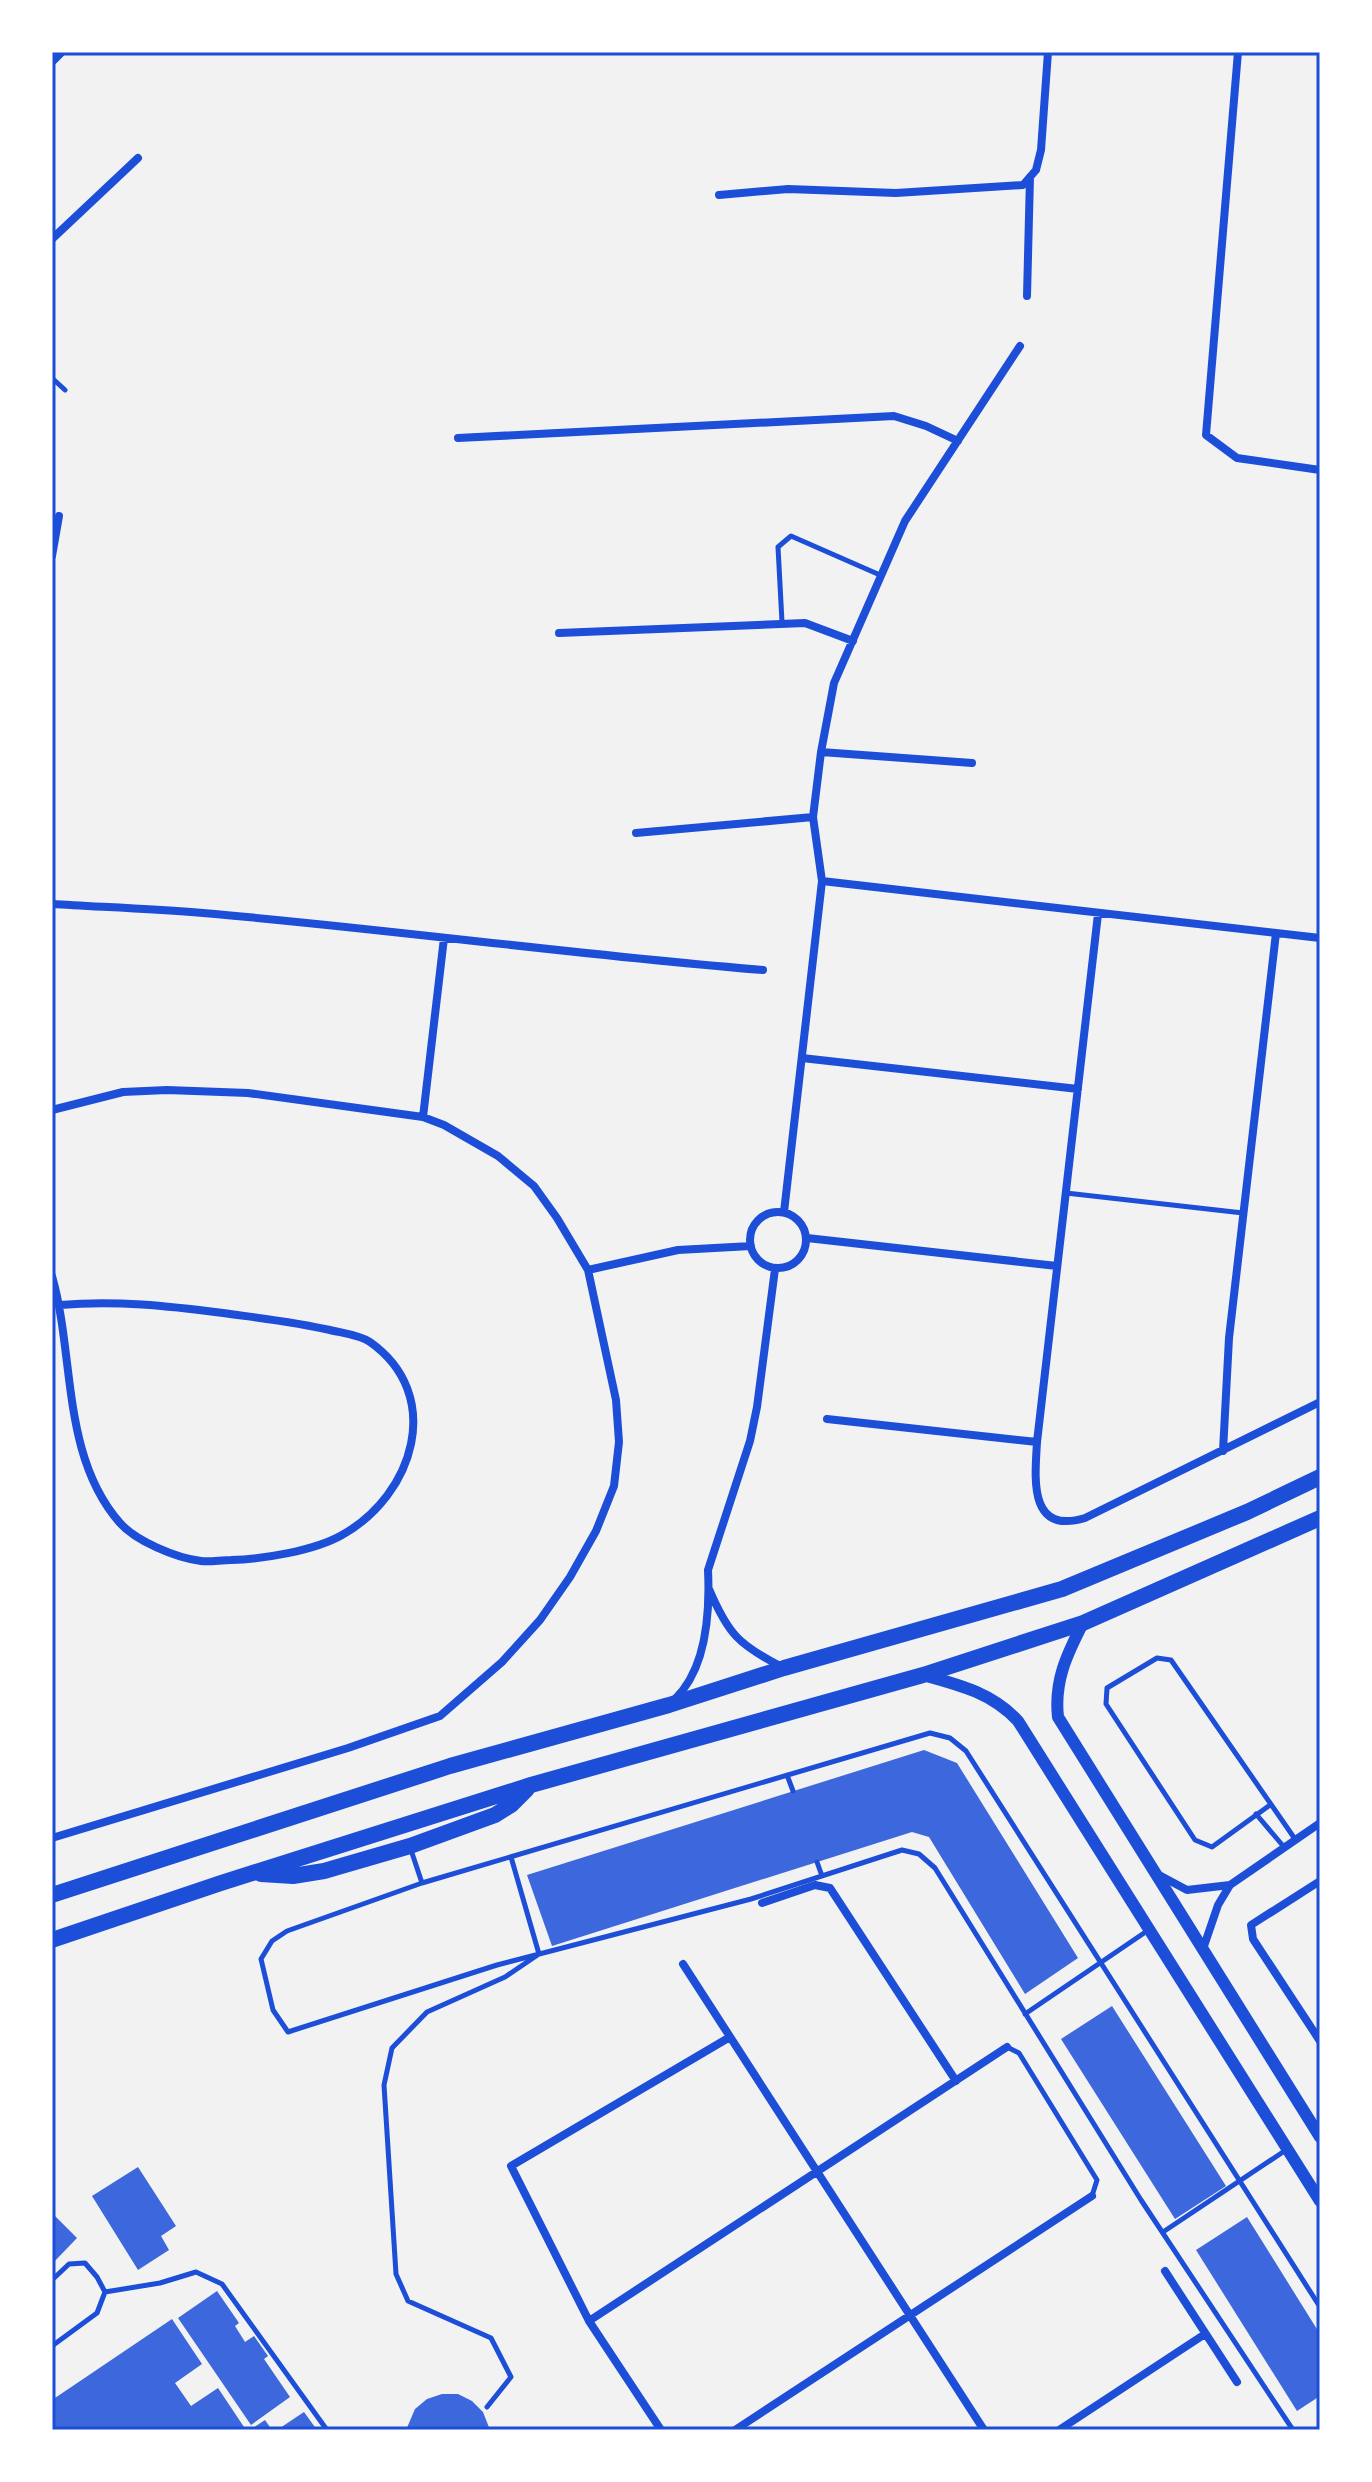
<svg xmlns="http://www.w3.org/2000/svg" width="1372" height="2482" font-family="Quicksand,sans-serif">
<rect width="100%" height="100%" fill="#f2f2f2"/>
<!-- building -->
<path fill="#3d67dc" d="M 924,1750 L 957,1763 L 1078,1958 L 1025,1994 L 929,1837 L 912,1832 L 552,1946 L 527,1875 Z
M 1112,2006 L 1226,2186 L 1175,2219 L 1061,2039 Z
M 138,2167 L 176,2226 L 161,2236 L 169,2250 L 138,2270 L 92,2196 Z
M 52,2213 L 77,2238 L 52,2264 Z
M 1247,2217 L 1320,2334 L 1320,2396 L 1297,2411 L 1196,2250 Z
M 217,2291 L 239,2323 L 235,2326 L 245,2342 L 254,2336 L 268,2356 L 264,2359 L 290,2397 L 251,2425 L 178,2318 Z
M 172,2319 L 202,2364 L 175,2383 L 191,2406 L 218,2388 L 246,2430 L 52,2430 L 52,2400 Z
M 442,2394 L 458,2394 L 472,2401 L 483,2412 L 490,2430 L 406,2430 L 415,2409 L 427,2399 Z
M 304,2412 L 317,2430 L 277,2430 Z
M 265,2420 L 272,2430 L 250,2430 Z"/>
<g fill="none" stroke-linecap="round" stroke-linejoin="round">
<!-- service -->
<path stroke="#1d4ed8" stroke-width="5" d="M 52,378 L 65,390
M 782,622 L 778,547 L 791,536 L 880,575
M 1066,1193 L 1243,1213
M 787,1775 L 793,1791
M 1270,1805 L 1212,1847 L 1195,1840 L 1106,1704 L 1107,1688 L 1157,1658 L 1171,1660 L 1295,1839
M 1256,1814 L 1284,1847
M 411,1850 L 422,1883
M 817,1862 L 822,1876
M 1025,2014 L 1147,1931
M 1007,2047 L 1019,2053 L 1097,2180 L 1092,2196
M 1163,2232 L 1286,2150
M 52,2280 L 69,2264 L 85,2263 L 97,2277 L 105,2292 L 97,2313 L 52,2346
M 105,2292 L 160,2283 L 196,2272 L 222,2284 L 327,2430
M 487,2407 L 511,2377 L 491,2338 L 408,2301 L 396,2274 L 384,2085 L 392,2048 L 427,2012 L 505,1977 L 539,1954 L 511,1857
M 1293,2430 L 1141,2200 L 935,1868 L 919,1854 L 902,1850 L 751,1899 L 497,1965 L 288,2032 L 273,2010 L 261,1959 L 272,1941 L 287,1931 L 422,1883 L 930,1733 L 950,1738 L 966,1751 L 1320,2307"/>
<!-- minor -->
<path stroke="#1d4ed8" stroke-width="8" d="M 1238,52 L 1206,435 L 1237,458 L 1320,470
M 52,62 L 62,52
M 719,195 L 788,189 L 896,193 L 1023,185 L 1036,170 L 1041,150 L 1048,52
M 52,239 L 138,158
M 1027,296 L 1030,177
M 458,438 L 894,416 L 926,426 L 958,441
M 52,556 L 59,516
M 559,633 L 805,623 L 853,641
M 821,752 L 972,763
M 636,833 L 813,817
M 822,881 L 1320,938
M 52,904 C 102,907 153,909 203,913 C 390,929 576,955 763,970
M 1098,914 L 1037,1442 C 1035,1478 1028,1535 1085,1518 L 1320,1402
M 802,1058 L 1078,1089
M 52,1110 L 123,1092 L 167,1090 L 248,1093 L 423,1117 L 444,1125 L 498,1156 L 534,1186 L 557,1218 L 588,1270 L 616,1400 L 619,1442 L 614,1486 L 596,1531 L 570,1577 L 540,1620 L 502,1662 L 440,1716 L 348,1748 L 52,1838
M 423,1117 L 444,938
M750 1240a28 28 0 1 1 56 0a28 28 0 1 1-56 0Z
M 784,1212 L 822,881 L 813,817 L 821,752 L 834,683 L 905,521 L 1020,346
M 807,1238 L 1057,1266
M 588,1270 L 678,1250 L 751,1246
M 52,1276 C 75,1356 61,1456 120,1523 C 136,1541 176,1558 201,1561 C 210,1562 221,1560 231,1560 C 263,1559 314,1551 342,1535 C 414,1495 445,1395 370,1342 C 360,1335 342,1333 330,1330 C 295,1322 259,1318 223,1313 C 169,1306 115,1300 60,1305
M 827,1419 L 1037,1442
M 1223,1451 L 1229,1338 L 1276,933
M 709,1589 C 728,1634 739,1645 782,1667
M 675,1699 C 707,1668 710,1613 708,1570 L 750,1441 L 757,1407 L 775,1269
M 1159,1875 L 1187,1890 L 1230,1885
M 1320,1881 L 1251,1925 L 1253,1939 L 1320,2041
M 762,1903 L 815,1885 L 830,1888 L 956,2081
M 1203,1949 L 1218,1905 L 1230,1885 L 1320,1823
M 683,1964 L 984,2430
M 1165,2271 L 1237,2382
M 589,2321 L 1007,2047
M 661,2430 L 589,2321 L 511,2166 L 730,2037
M 735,2430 L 1092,2196
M 1059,2430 L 1205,2334"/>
<!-- tertiary -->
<path stroke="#1d4ed8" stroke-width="12" d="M 1083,1623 C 1067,1654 1054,1681 1058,1717 L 1320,2137
M 923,1675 C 960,1685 992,1693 1018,1721 L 1320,2201"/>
<!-- trunk -->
<path stroke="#1d4ed8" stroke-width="16" d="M 261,1874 L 293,1876 L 324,1871 L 410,1846 L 495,1815 L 511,1805 L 527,1789
M 52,1895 L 450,1766 L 669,1705 L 784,1668 L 1062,1589 L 1247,1512 L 1320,1477
M 52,1940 L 221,1883 L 531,1785 L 923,1675 L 1083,1623 L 1320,1518"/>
</g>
<!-- border -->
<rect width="1372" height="2482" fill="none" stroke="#ffffff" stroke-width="108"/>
<rect x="54" y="54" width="1264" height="2374" fill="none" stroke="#1d4ed8" stroke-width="3"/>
</svg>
